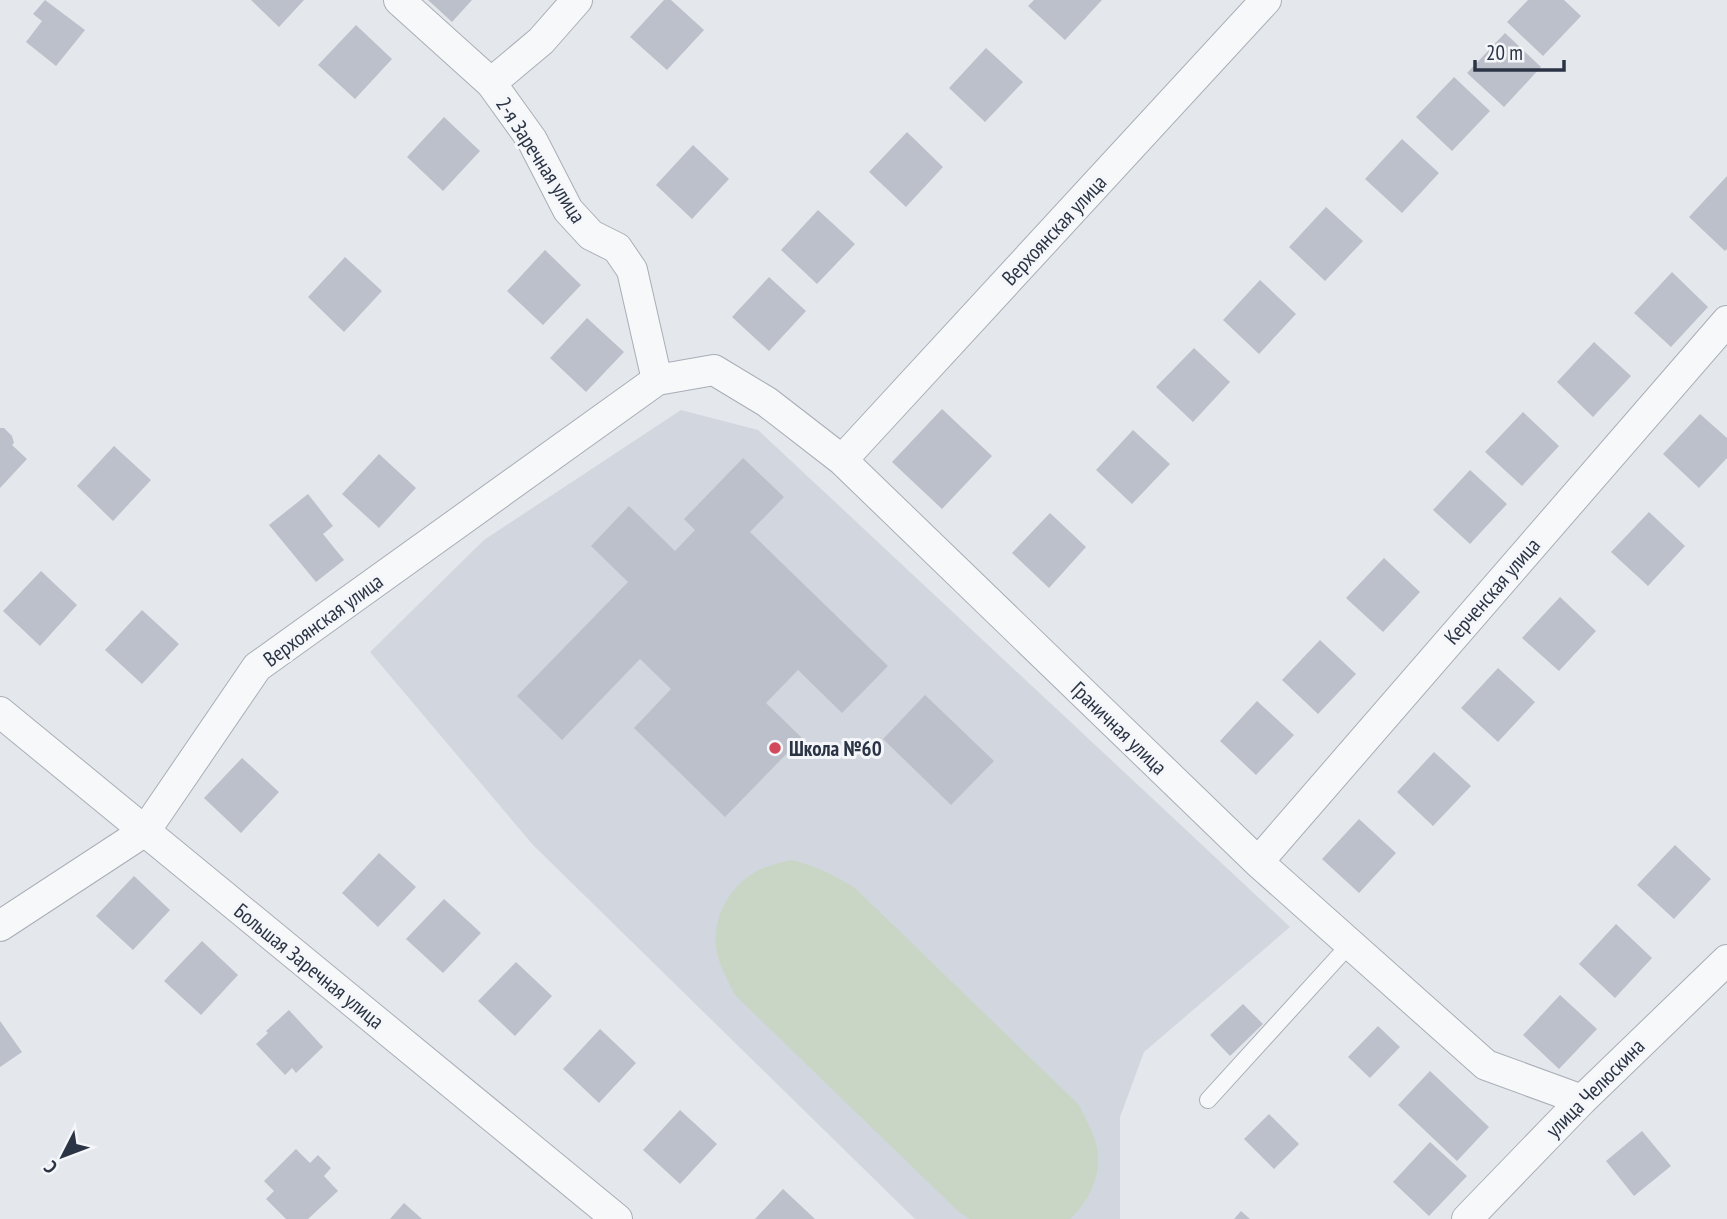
<svg xmlns="http://www.w3.org/2000/svg" width="1727" height="1219" font-family="'PT Sans Narrow',sans-serif">
<rect width="100%" height="100%" fill="#e4e7ec"/>
<!-- built -->
<path fill="#d2d6de" d="M 681,410 L 758,430 L 1290,927 L 1144,1052 L 1120,1117 L 1120,1219 L 915,1219 L 533,845 L 370,652 L 484,540 Z"/>
<!-- green -->
<path fill="#c9d6c5" d="M 790,860 C 816,865 833,875 855,888 L 1079,1105 C 1086,1120 1096,1137 1098,1153 C 1100,1179 1088,1202 1070,1219 L 970,1219 L 960,1213 L 735,995 C 728,980 717,963 716,945 C 713,915 732,883 759,870 C 769,865 780,863 790,860 Z"/>
<!-- building -->
<path fill="#bbc0ca" d="M 45,0 L 85,30 L 56,66 L 26,42 L 42,21 L 33,14 Z
M 251,0 L 304,0 L 279,27 Z
M 428,0 L 472,0 L 452,22 Z
M 664,0 L 671,0 L 704,30 L 667,70 L 630,37 Z
M 1034,0 L 1102,0 L 1065,40 L 1028,6 Z
M 1528,0 L 1564,0 L 1581,16 L 1543,56 L 1507,22 Z
M 356,25 L 392,59 L 355,99 L 318,65 Z
M 1505,33 L 1541,67 L 1504,107 L 1467,73 Z
M 986,48 L 1023,82 L 985,122 L 949,88 Z
M 1454,77 L 1490,111 L 1452,151 L 1416,117 Z
M 444,117 L 480,151 L 443,191 L 407,157 Z
M 907,132 L 943,167 L 906,207 L 869,172 Z
M 1402,139 L 1439,173 L 1402,213 L 1365,179 Z
M 693,145 L 729,179 L 692,219 L 656,185 Z
M 1727,176 L 1727,249 L 1725,251 L 1689,217 Z
M 1326,207 L 1363,241 L 1325,281 L 1289,247 Z
M 818,210 L 855,244 L 817,284 L 781,250 Z
M 545,250 L 581,285 L 543,325 L 507,291 Z
M 345,257 L 382,291 L 344,332 L 308,297 Z
M 1672,272 L 1708,307 L 1671,347 L 1634,313 Z
M 769,277 L 806,311 L 769,351 L 732,317 Z
M 1260,280 L 1296,314 L 1259,354 L 1223,320 Z
M 587,318 L 624,352 L 586,392 L 550,358 Z
M 1594,342 L 1631,376 L 1593,417 L 1557,382 Z
M 1194,348 L 1230,382 L 1193,422 L 1156,387 Z
M 942,409 L 992,456 L 942,509 L 892,462 Z
M 1523,412 L 1559,446 L 1522,486 L 1485,452 Z
M 1700,414 L 1727,438 L 1727,458 L 1699,488 L 1663,454 Z
M 0,428 L 4,428 L 12,436 L 14,443 L 12,445 L 27,459 L 0,488 Z
M 1133,430 L 1170,464 L 1132,504 L 1096,470 Z
M 114,446 L 151,480 L 113,521 L 77,486 Z
M 379,454 L 416,488 L 379,528 L 342,494 Z
M 743,458 L 784,497 L 750,532 L 888,666 L 842,713 L 798,670 L 766,703 L 802,738 L 725,817 L 634,728 L 671,689 L 640,659 L 562,740 L 517,696 L 628,582 L 591,546 L 629,506 L 675,551 L 695,530 L 684,519 Z
M 1470,470 L 1507,504 L 1470,544 L 1433,510 Z
M 308,494 L 333,526 L 323,534 L 344,560 L 316,582 L 269,525 Z
M 1649,512 L 1685,546 L 1648,586 L 1611,552 Z
M 1050,513 L 1086,547 L 1049,588 L 1012,553 Z
M 1384,558 L 1420,592 L 1383,632 L 1346,598 Z
M 41,571 L 77,605 L 40,646 L 3,611 Z
M 1560,597 L 1596,631 L 1559,671 L 1522,638 Z
M 142,610 L 179,644 L 142,684 L 105,650 Z
M 1320,640 L 1356,674 L 1318,714 L 1282,680 Z
M 1498,668 L 1535,702 L 1498,742 L 1461,708 Z
M 925,695 L 994,761 L 951,805 L 883,739 Z
M 1257,701 L 1294,735 L 1256,775 L 1220,741 Z
M 1434,752 L 1471,786 L 1433,826 L 1397,792 Z
M 242,758 L 279,792 L 241,833 L 204,798 Z
M 1359,819 L 1396,853 L 1359,893 L 1322,859 Z
M 1675,845 L 1711,879 L 1674,919 L 1637,885 Z
M 379,853 L 416,887 L 378,927 L 342,893 Z
M 134,876 L 170,910 L 133,950 L 96,916 Z
M 444,899 L 481,933 L 443,973 L 406,939 Z
M 1616,924 L 1652,958 L 1615,998 L 1579,964 Z
M 202,941 L 238,975 L 201,1015 L 164,981 Z
M 516,962 L 552,996 L 515,1036 L 478,1001 Z
M 1560,995 L 1597,1029 L 1559,1069 L 1523,1035 Z
M 1243,1004 L 1263,1024 L 1230,1056 L 1210,1035 Z
M 289,1010 L 323,1047 L 296,1073 L 292,1068 L 285,1075 L 256,1044 L 268,1033 L 266,1031 Z
M 0,1021 L 22,1052 L 0,1067 Z
M 1378,1026 L 1400,1047 L 1370,1078 L 1348,1057 Z
M 600,1029 L 636,1063 L 599,1103 L 563,1069 Z
M 1430,1071 L 1489,1127 L 1457,1161 L 1398,1105 Z
M 680,1110 L 717,1144 L 680,1184 L 643,1150 Z
M 1269,1114 L 1299,1144 L 1274,1169 L 1244,1139 Z
M 1642,1131 L 1671,1166 L 1634,1196 L 1606,1161 Z
M 1430,1142 L 1467,1176 L 1429,1216 L 1393,1182 Z
M 296,1149 L 310,1163 L 318,1155 L 331,1168 L 324,1176 L 338,1191 L 308,1219 L 286,1219 L 266,1199 L 274,1191 L 264,1181 Z
M 783,1189 L 815,1219 L 755,1219 Z
M 404,1203 L 422,1219 L 390,1219 Z
M 1241,1211 L 1250,1219 L 1234,1219 Z"/>
<g fill="none" stroke-linecap="round" stroke-linejoin="round">
<defs>
<path id="service" d="M 1208,1100 L 1350,944"/>
<path id="minor" d="M 399,0 L 491,83 L 532,140 L 568,210 L 591,235 L 617,248 L 632,270 L 657,380
M 491,83 L 541,41 L 577,0
M 842,460 L 1266,0
M 0,712 L 617,1219
M 1258,862 L 1727,321
M 0,926 L 145,831 L 257,667 L 657,380 L 714,370 L 767,402 L 842,460 L 1258,862 L 1486,1065 L 1582,1100
M 1467,1219 L 1582,1100 L 1727,960"/>
</defs>
<!-- service casing -->
<use href="#service" stroke="#a9aeb7" stroke-width="18"/>
<!-- minor casing -->
<use href="#minor" stroke="#a9aeb7" stroke-width="32"/>
<!-- service -->
<use href="#service" stroke="#f7f8fa" stroke-width="16"/>
<!-- minor -->
<use href="#minor" stroke="#f7f8fa" stroke-width="30"/>
</g>
<!-- markers -->
<circle fill="#d1495b" stroke="#f4f6f9" stroke-width="2.5" cx="775" cy="748" r="7"/>
<g text-anchor="middle" dominant-baseline="central" stroke-width="6" stroke-linejoin="round" paint-order="stroke">
<!-- street labels -->
<g font-size="21" fill="#2b3445" stroke="#f4f6f9">
<text transform="translate(541 160) rotate(57)">2-я Заречная улица</text>
<text transform="translate(1054 230) rotate(-47)">Верхоянская улица</text>
<text transform="translate(1492 591) rotate(-49)">Керченская улица</text>
<text transform="translate(323 620) rotate(-36)">Верхоянская улица</text>
<text transform="translate(1119 728) rotate(44)">Граничная улица</text>
<text transform="translate(309 966) rotate(39)">Большая Заречная улица</text>
<text transform="translate(1595 1088) rotate(-45)">улица Челюскина</text>
</g>
<!-- poi labels -->
<g font-size="21" font-weight="bold" fill="#2b3445" stroke="#f4f6f9" text-anchor="start">
<text x="789" y="748">Школа №60</text>
</g>
</g>
<!-- north arrow -->
<g transform="translate(63 1156) rotate(228)" stroke="#f4f6f9" stroke-width="5" paint-order="stroke">
<path d="M0-5L12 26L0 18L-12 26Z" fill="#2b3445"/>
<text y="-10" font-size="19" font-weight="bold" text-anchor="middle" fill="#2b3445">С</text>
</g>
<!-- scale -->
<path d="M1475 60v10h89v-10" fill="none" stroke="#2b3445" stroke-width="3.5"/>
<text x="1486" y="60" font-size="21" fill="#2b3445" stroke="#f4f6f9" stroke-width="5" paint-order="stroke">20 m</text>
</svg>
